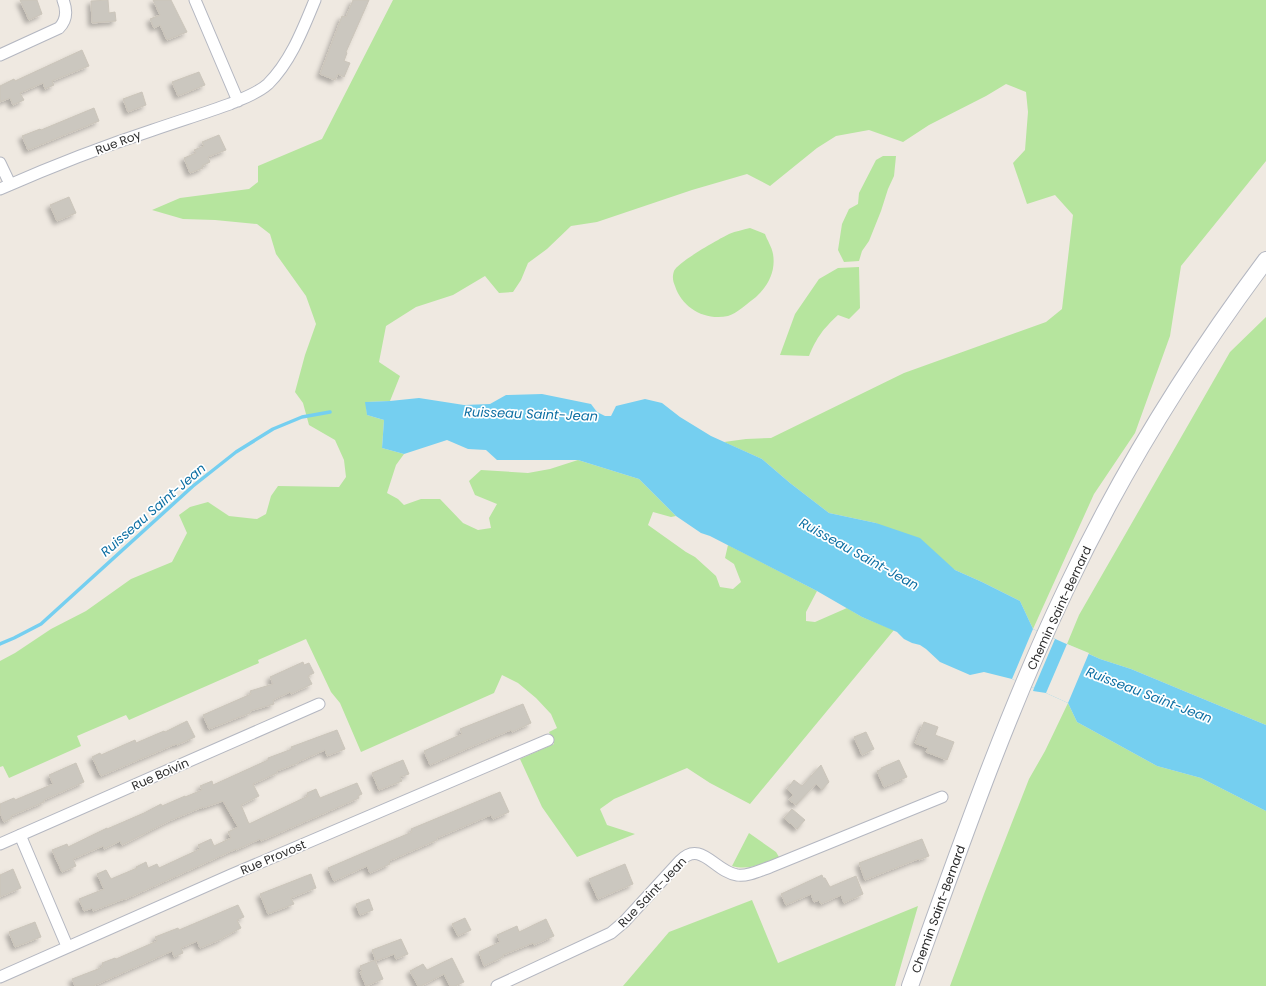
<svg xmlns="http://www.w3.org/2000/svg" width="1266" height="986" font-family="Poppins,sans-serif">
<defs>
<filter id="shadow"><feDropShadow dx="-3.5" dy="3.5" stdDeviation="2" flood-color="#0004"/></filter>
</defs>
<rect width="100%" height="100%" fill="#efe9e1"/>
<!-- green -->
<path fill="#b6e59e" d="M 393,0 L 1266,0 L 1266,161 L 1181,266 L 1170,336 L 1135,433 L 1094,494 L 1033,629 L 1020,601 L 982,582 L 955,570 L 876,523 L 829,513 L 790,483 L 762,459 L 724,442 L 746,439 L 771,438 L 904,373 L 1046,322 L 1062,309 L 1073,215 L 1055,195 L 1027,204 L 1013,163 L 1025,150 L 1028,112 L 1026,92 L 1006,84 L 986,96 L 929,125 L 903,142 L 869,130 L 836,136 L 817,148 L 770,186 L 747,174 L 692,190 L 597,222 L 571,226 L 547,249 L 528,263 L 521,280 L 513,292 L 499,293 L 485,276 L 453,295 L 416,307 L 386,326 L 379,362 L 400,376 L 390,401 L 366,402 L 367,415 L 384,420 L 382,448 L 404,454 L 396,465 L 387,493 L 398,499 L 404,505 L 421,499 L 440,499 L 463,523 L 478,530 L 491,528 L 489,518 L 497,504 L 475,495 L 469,481 L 481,470 L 528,473 L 550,469 L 578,460 L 639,479 L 676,516 L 671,517 L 653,512 L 648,525 L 686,552 L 695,557 L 716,576 L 720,587 L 733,589 L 741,582 L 734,564 L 725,558 L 728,545 L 817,591 L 806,612 L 806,621 L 815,622 L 847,608 L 862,617 L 894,630 L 750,804 L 710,783 L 687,768 L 614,799 L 600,809 L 607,825 L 635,834 L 577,857 L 542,807 L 520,759 L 554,744 L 549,732 L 557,728 L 551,714 L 536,698 L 518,683 L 502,675 L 494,693 L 361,752 L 340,703 L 331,692 L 306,639 L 258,660 L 259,663 L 129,720 L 126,715 L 77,736 L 81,746 L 9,778 L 3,766 L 0,767 L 0,661 L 15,653 L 51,629 L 86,611 L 131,579 L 172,562 L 187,533 L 179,515 L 190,507 L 208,502 L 229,516 L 257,519 L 266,514 L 271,496 L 278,486 L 339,487 L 346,477 L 344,460 L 335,440 L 309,425 L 303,403 L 295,392 L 305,355 L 316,324 L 306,296 L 276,254 L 270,234 L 257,224 L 215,220 L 183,219 L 152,210 L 180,198 L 249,189 L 258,182 L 258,166 L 322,139 Z
M 883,156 L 896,156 L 894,176 L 888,189 L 881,211 L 869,241 L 862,251 L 859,261 L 844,262 L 838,250 L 842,224 L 849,209 L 858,204 L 859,193 L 876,160 Z
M 750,228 L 765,234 C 767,240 772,247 773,254 C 776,271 768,286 756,297 C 749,302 736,314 728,316 C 705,321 682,308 675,286 C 673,281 672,277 674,271 C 678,262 719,239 729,234 C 736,231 743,230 750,228 Z
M 859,267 L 860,308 L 849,319 L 838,315 C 823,329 817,337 809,356 L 780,355 L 795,314 L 819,279 L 838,268 Z
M 1266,317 L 1266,725 L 1131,669 L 1100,659 L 1067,644 L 1079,615 L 1230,352 Z
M 1068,703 L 1077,722 L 1157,766 L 1201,778 L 1266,811 L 1266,986 L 950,986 L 984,894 L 1029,779 L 1045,751 Z
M 749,833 L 776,852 L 779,857 C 764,863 749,871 732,866 Z
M 752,900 L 778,963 L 918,906 L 895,986 L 623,986 L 669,932 Z"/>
<!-- water -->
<path fill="#75cff0" d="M 542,394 L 591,404 L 597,412 L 605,416 L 611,416 L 616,406 L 645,399 L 662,403 L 680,417 L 711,436 L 762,459 L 790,483 L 829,513 L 876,523 L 920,538 L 955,570 L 982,582 L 1020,601 L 1033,629 L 1100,659 L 1131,669 L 1266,725 L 1266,811 L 1201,778 L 1157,766 L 1077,722 L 1068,703 L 1046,693 L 1033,691 L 1034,688 L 1012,679 L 984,672 L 970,675 L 940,662 L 926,649 L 920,645 L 912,643 L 904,639 L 897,632 L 862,617 L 817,591 L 710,536 L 701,533 L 676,516 L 639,479 L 578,460 L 497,460 L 486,450 L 468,449 L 447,440 L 404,454 L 382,448 L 384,420 L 367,415 L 365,402 L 390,401 L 419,398 L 464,405 L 490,404 L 506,395 Z"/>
<!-- pier -->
<path fill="#efe9e1" d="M 1033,629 L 1055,639 L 1034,688 L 1012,679 Z
M 1067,644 L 1089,653 L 1068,703 L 1046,693 Z"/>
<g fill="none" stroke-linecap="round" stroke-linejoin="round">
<!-- stream -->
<path stroke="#75cff0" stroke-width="3.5" d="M 0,644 L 14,638 L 41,624 L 193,486 L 236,452 L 273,429 L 302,417 L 330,412"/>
</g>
<!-- building -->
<path fill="#cbc7bf" stroke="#cbc5ba" filter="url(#shadow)" d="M 20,0 L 37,0 L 42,14 L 29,20 Z
M 108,0 L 109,13 L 115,12 L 116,21 L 92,23 L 91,1 Z
M 153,0 L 171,0 L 187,32 L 167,40 L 160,25 L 154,28 L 150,19 L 160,15 Z
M 353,0 L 369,0 L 346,52 L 347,53 L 344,61 L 350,63 L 344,77 L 338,74 L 335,80 L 320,74 L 342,16 L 346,17 Z
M 82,50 L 89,66 L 52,81 L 54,85 L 45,89 L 43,83 L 20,93 L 24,100 L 13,105 L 10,98 L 0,102 L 0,86 L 14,79 L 15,81 Z
M 199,72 L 205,85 L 178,96 L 172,82 Z
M 142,92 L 146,105 L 128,112 L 123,99 Z
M 94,108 L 99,121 L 28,150 L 22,136 L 40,129 L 41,130 Z
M 219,135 L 226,150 L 208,157 L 210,162 L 202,166 L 203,168 L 190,173 L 184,158 L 196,153 L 194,150 L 204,146 L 202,142 Z
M 69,197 L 76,213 L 57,221 L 50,205 Z
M 303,662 L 304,665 L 309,663 L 314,673 L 308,676 L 312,684 L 291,694 L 290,692 L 273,700 L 274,704 L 250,711 L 250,713 L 209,729 L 203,715 L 251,694 L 250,691 L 273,684 L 270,677 Z
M 523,704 L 531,723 L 512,732 L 511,730 L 480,743 L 430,765 L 424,751 L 462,734 L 460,729 Z
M 187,721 L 195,737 L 177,745 L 176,744 L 143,758 L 101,776 L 92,757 L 100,753 L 101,755 L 135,740 L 136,743 L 164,731 L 165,732 Z
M 924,722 L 938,727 L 935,735 L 954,742 L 947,760 L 926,752 L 928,748 L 915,743 Z
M 337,730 L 345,749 L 327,756 L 325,750 L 298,762 L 298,763 L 277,771 L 277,773 L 253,784 L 259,796 L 241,805 L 249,824 L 308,796 L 307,793 L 316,789 L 320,798 L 357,783 L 362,794 L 358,796 L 359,798 L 261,841 L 260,839 L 236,850 L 236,849 L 126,899 L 121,900 L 93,911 L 92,908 L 84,911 L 79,899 L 104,889 L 97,874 L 106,870 L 111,879 L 137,868 L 136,867 L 146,862 L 148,868 L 157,864 L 159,868 L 200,849 L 198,845 L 211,839 L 214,846 L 231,838 L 228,832 L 238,827 L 223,801 L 203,808 L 203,807 L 169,821 L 122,845 L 120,841 L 104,849 L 103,846 L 73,859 L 76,866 L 62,872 L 52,850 L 67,844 L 68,847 L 107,828 L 107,829 L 144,813 L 161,804 L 162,806 L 185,796 L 185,797 L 202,790 L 200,786 L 212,781 L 213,785 L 268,760 L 268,758 L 292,749 L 291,747 Z
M 866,732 L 874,749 L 862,755 L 854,737 Z
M 403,760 L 409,774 L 400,777 L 402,781 L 379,790 L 372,773 Z
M 899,760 L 907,777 L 884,787 L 877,771 L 882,769 L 881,768 Z
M 76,763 L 84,782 L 44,800 L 44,802 L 11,816 L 12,818 L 4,822 L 0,813 L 0,804 L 14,798 L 15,800 L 53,784 L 49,775 Z
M 821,765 L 829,782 L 822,790 L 816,784 L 796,805 L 789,800 L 793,795 L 787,789 L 794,780 L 802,786 Z
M 500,792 L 509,812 L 493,819 L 491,815 L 437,838 L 437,840 L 389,861 L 390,864 L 370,873 L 367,866 L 334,881 L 328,868 L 412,832 L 411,829 Z
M 792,809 L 805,820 L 797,829 L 784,818 Z
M 922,839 L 929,856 L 919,860 L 918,859 L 865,880 L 859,863 Z
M 625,864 L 633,884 L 598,899 L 589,879 Z
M 13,869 L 21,888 L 0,897 L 0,875 Z
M 311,874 L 316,888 L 291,898 L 294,904 L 268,914 L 260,894 Z
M 822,875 L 823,878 L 825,878 L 830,887 L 856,876 L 863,894 L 844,903 L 841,895 L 821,904 L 819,900 L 814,902 L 811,894 L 786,905 L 781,894 Z
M 369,899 L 373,910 L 360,915 L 356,904 Z
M 238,905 L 244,917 L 237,920 L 241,928 L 222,938 L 222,939 L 200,948 L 197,941 L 181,948 L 183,953 L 174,957 L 172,951 L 93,986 L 75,986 L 72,979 L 98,969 L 103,966 L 102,963 L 115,958 L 116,959 L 157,941 L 155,937 L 178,928 L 179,930 Z
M 465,918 L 471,930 L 458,936 L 452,924 Z
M 546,919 L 554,936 L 534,945 L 533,943 L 503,955 L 503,957 L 484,966 L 479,952 L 500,942 L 497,935 L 517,926 L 519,932 Z
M 35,922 L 41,937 L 15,947 L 9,932 Z
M 401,939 L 408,954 L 396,959 L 394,954 L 376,961 L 372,950 Z
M 452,958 L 464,982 L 455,986 L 450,986 L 444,974 L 421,986 L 418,986 L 410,971 L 423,964 L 427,970 Z
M 375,960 L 383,979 L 366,986 L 360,972 L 362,972 L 360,966 Z"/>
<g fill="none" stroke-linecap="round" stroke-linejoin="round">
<defs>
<path id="street" d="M 195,0 L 238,101
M 0,55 L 59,28 C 67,20 67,10 63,0
M 0,163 L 10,184
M 0,189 C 50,167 101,147 153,130 C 179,121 205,113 230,104 C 243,98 257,94 268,84 C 291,61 303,29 315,0
M 20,835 L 67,946
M 0,844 L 319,704
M 0,977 L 231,875 L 548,740
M 497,986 L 611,933 L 624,922 L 680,861 C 701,839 715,872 737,875 C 747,877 761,870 770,867 L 942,797"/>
<path id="secondary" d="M 910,986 C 958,853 1004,719 1065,591 C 1120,474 1189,363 1266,260"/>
</defs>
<!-- street casing -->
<use href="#street" stroke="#b4b7c1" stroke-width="13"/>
<!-- secondary casing -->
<use href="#secondary" stroke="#b4b7c1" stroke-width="18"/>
<!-- street -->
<use href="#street" stroke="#fff" stroke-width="11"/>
<!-- secondary -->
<use href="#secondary" stroke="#fff" stroke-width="16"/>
</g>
<g text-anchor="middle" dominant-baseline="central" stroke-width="3.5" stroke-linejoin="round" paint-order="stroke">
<!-- street labels -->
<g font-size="12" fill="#2e2e2e" stroke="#fff">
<text transform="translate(118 142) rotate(-21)">Rue Roy</text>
<text transform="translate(1059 608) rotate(-65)">Chemin Saint-Bernard</text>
<text transform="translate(160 774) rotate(-24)">Rue Boivin</text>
<text transform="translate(273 857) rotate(-23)">Rue Provost</text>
<text transform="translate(652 892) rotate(-46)">Rue Saint-Jean</text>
<text transform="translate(938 909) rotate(-70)">Chemin Saint-Bernard</text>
</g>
<!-- water labels -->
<g font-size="13" font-style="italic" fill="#0d6fa3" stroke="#fff">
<text transform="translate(531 414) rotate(2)">Ruisseau Saint-Jean</text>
<text transform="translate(153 510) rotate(-41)">Ruisseau Saint-Jean</text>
<text transform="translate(859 554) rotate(29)">Ruisseau Saint-Jean</text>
<text transform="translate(1149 695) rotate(21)">Ruisseau Saint-Jean</text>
</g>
</g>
</svg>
